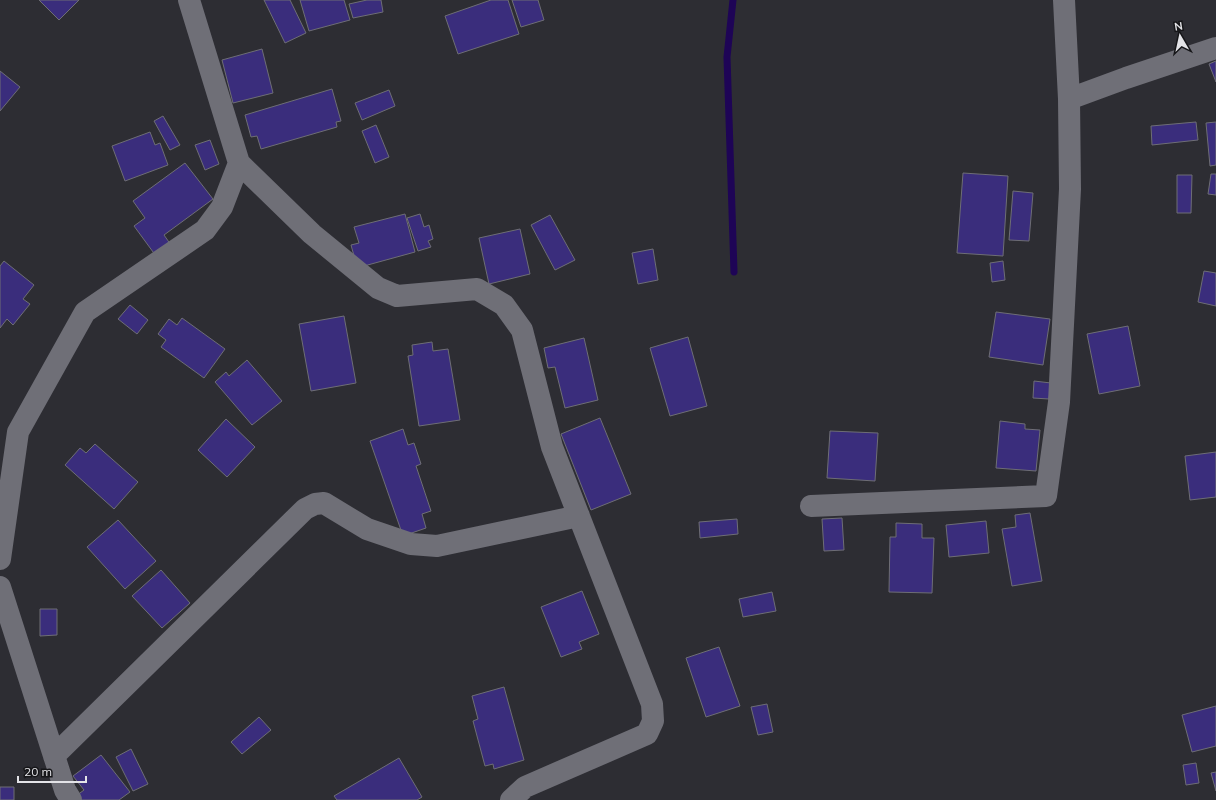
<svg xmlns="http://www.w3.org/2000/svg" width="1216" height="800" font-family="Mulish,sans-serif">
<rect width="100%" height="100%" fill="#2d2d33"/>
<g fill="none" stroke-linecap="round" stroke-linejoin="round">
<!-- stream -->
<path stroke="#1e0456" stroke-width="7" d="M 733,0 L 727,57 L 734,272"/>
</g>
<!-- building -->
<path fill="#3a2d7c" stroke="#6e6e75" d="M 39,0 L 79,0 L 59,20 Z
M 264,0 L 290,0 L 306,33 L 285,43 Z
M 300,0 L 344,0 L 350,20 L 309,31 Z
M 367,0 L 381,0 L 383,12 L 353,18 L 349,4 Z
M 491,0 L 508,0 L 519,34 L 458,54 L 445,16 Z
M 512,0 L 538,0 L 544,20 L 521,27 Z
M 262,49 L 273,93 L 233,103 L 222,60 Z
M 1216,61 L 1216,82 L 1209,64 Z
M 0,71 L 20,87 L 0,111 Z
M 332,89 L 341,121 L 336,122 L 337,127 L 261,149 L 257,136 L 251,137 L 245,115 Z
M 389,90 L 395,106 L 362,120 L 355,103 Z
M 163,116 L 180,145 L 170,150 L 154,121 Z
M 1196,122 L 1198,140 L 1152,145 L 1151,126 Z
M 1216,122 L 1216,165 L 1210,166 L 1206,123 Z
M 376,125 L 389,157 L 375,163 L 362,131 Z
M 150,132 L 155,145 L 160,143 L 168,165 L 125,181 L 112,146 Z
M 210,140 L 219,164 L 205,170 L 195,145 Z
M 185,163 L 213,199 L 164,235 L 171,245 L 156,256 L 134,226 L 145,218 L 133,201 Z
M 963,173 L 1008,176 L 1003,256 L 957,253 Z
M 1211,174 L 1216,174 L 1216,195 L 1208,194 Z
M 1177,175 L 1192,175 L 1191,213 L 1177,213 Z
M 1013,191 L 1033,193 L 1029,241 L 1009,240 Z
M 405,214 L 415,252 L 364,266 L 356,263 L 351,245 L 359,243 L 354,227 Z
M 420,214 L 424,227 L 429,225 L 433,239 L 428,241 L 431,247 L 418,251 L 407,218 Z
M 550,215 L 575,260 L 555,270 L 531,225 Z
M 520,229 L 530,274 L 489,284 L 479,238 Z
M 653,249 L 658,280 L 638,284 L 632,253 Z
M 4,261 L 34,285 L 23,299 L 30,304 L 13,325 L 7,319 L 0,328 L 0,266 Z
M 1003,261 L 1005,280 L 992,282 L 990,263 Z
M 1204,271 L 1216,273 L 1216,306 L 1198,302 Z
M 130,305 L 148,320 L 137,334 L 118,319 Z
M 996,312 L 1050,319 L 1043,365 L 989,357 Z
M 344,316 L 356,383 L 311,391 L 299,324 Z
M 182,318 L 225,349 L 204,378 L 161,347 L 166,340 L 158,334 L 169,319 L 177,325 Z
M 1128,326 L 1140,386 L 1099,394 L 1087,334 Z
M 688,337 L 707,406 L 670,416 L 650,348 Z
M 584,338 L 598,400 L 565,408 L 555,367 L 548,368 L 544,348 Z
M 432,342 L 433,351 L 448,349 L 460,420 L 419,426 L 408,356 L 413,355 L 412,345 Z
M 247,360 L 282,401 L 252,425 L 215,382 L 226,372 L 229,376 Z
M 1034,381 L 1051,383 L 1049,399 L 1033,398 Z
M 600,418 L 631,494 L 591,510 L 561,434 Z
M 226,419 L 255,447 L 227,477 L 198,450 Z
M 1000,421 L 1025,424 L 1025,429 L 1040,430 L 1036,471 L 996,468 Z
M 403,429 L 408,445 L 414,443 L 421,464 L 416,466 L 431,511 L 422,514 L 426,528 L 403,536 L 370,441 Z
M 830,431 L 878,433 L 875,481 L 827,478 Z
M 95,444 L 138,482 L 114,509 L 65,465 L 80,448 L 86,453 Z
M 1216,452 L 1216,497 L 1190,500 L 1185,456 Z
M 1030,513 L 1042,581 L 1012,586 L 1002,529 L 1016,527 L 1015,515 Z
M 842,518 L 844,550 L 824,551 L 822,519 Z
M 737,519 L 738,534 L 700,538 L 699,522 Z
M 118,520 L 156,561 L 125,589 L 87,547 Z
M 986,521 L 989,553 L 949,557 L 946,525 Z
M 896,523 L 922,524 L 922,538 L 934,538 L 932,593 L 889,592 L 890,537 L 896,537 Z
M 161,570 L 190,603 L 162,628 L 132,596 Z
M 582,591 L 599,634 L 579,642 L 582,649 L 561,657 L 541,607 Z
M 772,592 L 776,611 L 743,617 L 739,599 Z
M 40,609 L 57,609 L 57,635 L 40,636 Z
M 719,647 L 740,706 L 706,717 L 686,658 Z
M 504,687 L 524,760 L 494,769 L 493,764 L 485,766 L 473,721 L 478,719 L 472,696 Z
M 767,704 L 773,732 L 758,735 L 751,707 Z
M 1216,706 L 1216,746 L 1192,752 L 1182,715 Z
M 259,717 L 271,730 L 242,754 L 231,742 Z
M 131,749 L 148,784 L 133,791 L 116,757 Z
M 101,755 L 130,792 L 119,800 L 79,800 L 76,796 L 84,790 L 73,776 Z
M 399,758 L 422,797 L 417,800 L 337,800 L 334,796 Z
M 1196,763 L 1199,783 L 1186,785 L 1183,765 Z
M 1216,772 L 1216,791 L 1211,773 Z
M 0,787 L 14,787 L 14,800 L 0,800 Z"/>
<g fill="none" stroke-linecap="round" stroke-linejoin="round">
<!-- minor -->
<path stroke="#6f6f77" stroke-width="22" d="M 1069,99 L 1126,78 L 1216,48
M 239,163 L 312,234 L 378,288 L 397,296 L 477,289 L 504,305 L 522,330 L 552,447 L 652,704 L 653,721 L 647,734 L 525,787 L 511,800
M 811,506 L 1046,496 L 1059,402 L 1070,189 L 1069,99 L 1064,0
M 0,559 L 18,432 L 85,312 L 205,230 L 222,207 L 239,163 L 189,0
M 0,587 L 65,790 L 71,800
M 54,756 L 305,509 L 315,504 L 324,503 L 367,529 L 411,544 L 437,546 L 579,516"/>
</g>
<!-- north arrow -->
<g transform="translate(1180 36) rotate(351)" stroke="#161619" stroke-width="3" paint-order="stroke">
<path d="M0-3L7 15L0 10L-7 15Z" fill="#e3e3e7"/>
<text y="-6" font-size="11" font-weight="bold" text-anchor="middle" fill="#e3e3e7">N</text>
</g>
<!-- scale -->
<path d="M18 776v6h68v-6" fill="none" stroke="#e3e3e7" stroke-width="2"/>
<text x="24" y="776" font-size="12" fill="#e3e3e7" stroke="#161619" stroke-width="3" paint-order="stroke">20 m</text>
</svg>
